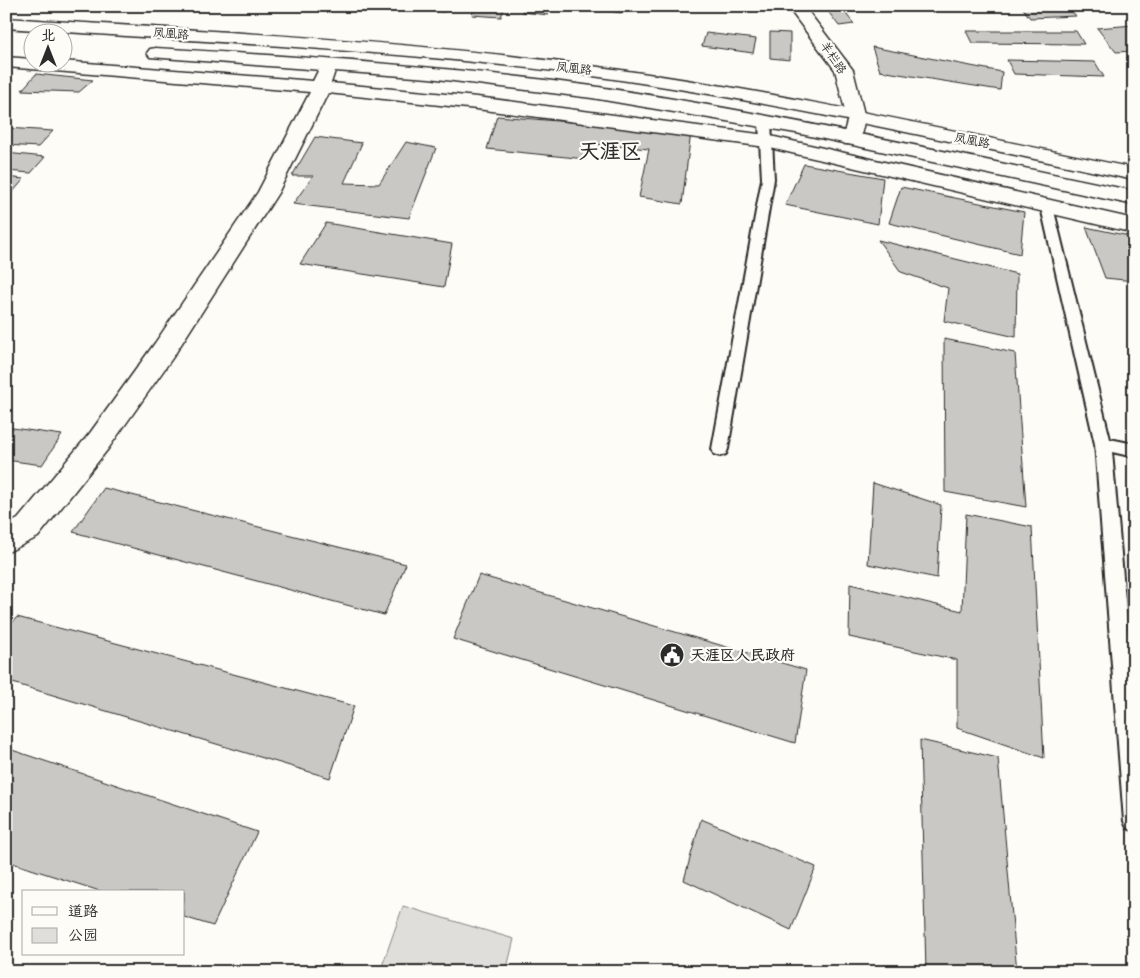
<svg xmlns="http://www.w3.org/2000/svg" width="1140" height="978" font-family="'Architects Daughter','LXGW WenKai TC',sans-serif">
<rect width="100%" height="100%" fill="#fdfcf7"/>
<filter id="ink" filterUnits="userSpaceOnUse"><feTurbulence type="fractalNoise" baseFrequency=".02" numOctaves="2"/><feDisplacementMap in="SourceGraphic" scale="10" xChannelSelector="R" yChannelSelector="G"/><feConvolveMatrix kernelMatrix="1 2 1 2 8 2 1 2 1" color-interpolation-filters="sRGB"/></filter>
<g filter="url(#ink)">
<!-- green -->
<path fill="#dfdeda" stroke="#858482" d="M 403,906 L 514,939 L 506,972 L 380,972 Z"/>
<!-- building -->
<path fill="#c9c8c4" stroke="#2b2b2b" d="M 364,6 L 447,6 L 444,12 Z
M 475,6 L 505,6 L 501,17 L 472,15 Z
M 525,6 L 552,6 L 548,15 L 522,12 Z
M 573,6 L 624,6 L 622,13 Z
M 824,6 L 840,6 L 854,24 L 839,26 Z
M 1021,6 L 1067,6 L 1076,16 L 1030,18 Z
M 1134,25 L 1134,51 L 1116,52 L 1097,28 Z
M 966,31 L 1076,31 L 1084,44 L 972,43 Z
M 770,32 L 790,33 L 790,60 L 770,58 Z
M 706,33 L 756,39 L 753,53 L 702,46 Z
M 872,47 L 1002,72 L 1000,90 L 880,71 Z
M 1007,60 L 1095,62 L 1104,77 L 1014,74 Z
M 36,74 L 93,80 L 79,92 L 22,90 Z
M 497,116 L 691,132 L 682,204 L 639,197 L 649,149 L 592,144 L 586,159 L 487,149 Z
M 6,128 L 53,131 L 38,147 L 6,145 Z
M 315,137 L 362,143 L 344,183 L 379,184 L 406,142 L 436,148 L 409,218 L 293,204 L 313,176 L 292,176 Z
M 6,153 L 45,157 L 31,173 L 6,171 Z
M 804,164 L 883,178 L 878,224 L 785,205 Z
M 6,177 L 24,179 L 6,200 Z
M 901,187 L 1024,212 L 1020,254 L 889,223 Z
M 326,223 L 452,244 L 444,287 L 300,264 Z
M 1086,227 L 1134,237 L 1134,281 L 1105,278 Z
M 878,240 L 1017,274 L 1016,337 L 944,321 L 948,288 L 901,272 Z
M 944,339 L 1015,353 L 1026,507 L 945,492 Z
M 6,427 L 62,435 L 42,465 L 6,460 Z
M 873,483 L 941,505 L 937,578 L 868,564 Z
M 104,488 L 406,564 L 384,615 L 73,532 Z
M 966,514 L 1032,527 L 1044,758 L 957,728 L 957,660 L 849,637 L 850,584 L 962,611 Z
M 479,575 L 806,670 L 795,743 L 453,639 Z
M 17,617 L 354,706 L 330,778 L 6,681 L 6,630 Z
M 920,740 L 998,758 L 1017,972 L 926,972 Z
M 6,748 L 257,832 L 213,926 L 184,917 L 184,892 L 103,892 L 6,861 Z
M 701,819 L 816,867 L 791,930 L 684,880 Z"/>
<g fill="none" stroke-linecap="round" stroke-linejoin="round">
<defs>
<path id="lane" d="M 765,119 L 771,122 L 774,179 L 728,449 L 726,454 L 720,456 L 714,454 L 712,449 L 762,179 L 759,122 Z
M 1047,203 L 1053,207 L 1110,439 L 1134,444 L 1134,457 L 1112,452 L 1134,702 L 1134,831 L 1127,828 L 1124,821 L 1095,444 L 1041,207 Z"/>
<path id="street" d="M 787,6 L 804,6 L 853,70 L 865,118 L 863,122 L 849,122 L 847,118 L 835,70 Z
M 6,57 L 32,59 L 32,62 L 62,61 L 313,81 L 320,67 L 332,67 L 335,71 L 331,83 L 477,97 L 766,135 L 1134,219 L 1134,233 L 766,147 L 477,109 L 328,93 L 278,193 L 173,357 L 108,449 L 38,537 L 6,553 L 6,525 L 18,519 L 90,433 L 155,343 L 258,192 L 310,92 L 6,67 Z"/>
<path id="primary" d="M 856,112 L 863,114 L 865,118 L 859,144 L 845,144 L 842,140 L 849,114 Z"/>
<path id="highway" d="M 6,18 C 204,31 403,40 599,67 C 779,91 956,132 1134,168 L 1134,180 C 956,143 779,102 600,77 C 403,50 204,42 6,28 Z
M 156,48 C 301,57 447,66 592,86 C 774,113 954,154 1134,191 L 1134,205 L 796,133 L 592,98 L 429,78 L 150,57 L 147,53 L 150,49 Z"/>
</defs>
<!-- lane casing -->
<use href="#lane" stroke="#2b2b2b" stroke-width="4"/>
<!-- street casing -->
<use href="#street" stroke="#2b2b2b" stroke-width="3"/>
<!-- primary casing -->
<use href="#primary" stroke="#2b2b2b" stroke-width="3"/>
<!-- highway casing -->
<use href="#highway" stroke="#2b2b2b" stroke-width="3"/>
<!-- lane -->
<use href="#lane" fill="#fdfcf7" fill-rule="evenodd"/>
<!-- street -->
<use href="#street" fill="#fdfcf7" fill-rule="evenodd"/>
<!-- primary -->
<use href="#primary" fill="#fdfcf7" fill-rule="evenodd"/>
<!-- highway -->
<use href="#highway" fill="#fdfcf7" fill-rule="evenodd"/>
</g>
</g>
<!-- icons -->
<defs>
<symbol id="civic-disc" viewBox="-11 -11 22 22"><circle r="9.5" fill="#2b2b2b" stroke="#fdfcf7"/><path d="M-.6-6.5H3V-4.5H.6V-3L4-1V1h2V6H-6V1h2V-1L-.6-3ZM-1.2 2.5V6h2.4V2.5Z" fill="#fff"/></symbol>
</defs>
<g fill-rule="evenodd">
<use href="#civic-disc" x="658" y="641" width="28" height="28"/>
</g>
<g text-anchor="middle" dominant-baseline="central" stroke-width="4.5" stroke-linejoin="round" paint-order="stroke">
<!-- far-street labels -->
<g font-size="12" fill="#2b2b2b" stroke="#fdfcf7">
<text transform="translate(171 34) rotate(4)">凤凰路</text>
<text transform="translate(833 58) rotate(56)">羊栏路</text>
<text transform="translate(574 69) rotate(6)">凤凰路</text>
<text transform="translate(972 141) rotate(11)">凤凰路</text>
</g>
<!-- poi labels -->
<g font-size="15" font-weight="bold" fill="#2b2b2b" stroke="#fdfcf7" text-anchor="start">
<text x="690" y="655">天涯区人民政府</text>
</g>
<!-- far-town labels -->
<g font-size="21" font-weight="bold" fill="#2b2b2b" stroke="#fdfcf7">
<text x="610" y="151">天涯区</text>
</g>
</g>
<!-- margin -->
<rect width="1140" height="978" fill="none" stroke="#fdfcf7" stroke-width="25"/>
<rect x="12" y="12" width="1115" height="953" fill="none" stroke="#2b2b2b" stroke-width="2" filter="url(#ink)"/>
<!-- legend -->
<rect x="22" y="890" width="162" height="65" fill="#fdfcf7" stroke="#a9a8a5"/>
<rect x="32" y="907" width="25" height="8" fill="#fdfcf7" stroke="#a9a8a5"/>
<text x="68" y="916" font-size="15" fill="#2b2b2b">道路</text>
<rect x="32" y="928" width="25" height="15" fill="#dfdeda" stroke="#a9a8a5"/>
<text x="68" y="940" font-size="15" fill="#2b2b2b">公园</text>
<!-- north arrow -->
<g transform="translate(48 48)"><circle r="24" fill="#fdfcf7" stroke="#a9a8a5"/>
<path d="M0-4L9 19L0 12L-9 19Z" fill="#2b2b2b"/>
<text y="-8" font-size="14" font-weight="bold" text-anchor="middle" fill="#2b2b2b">北</text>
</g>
</svg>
